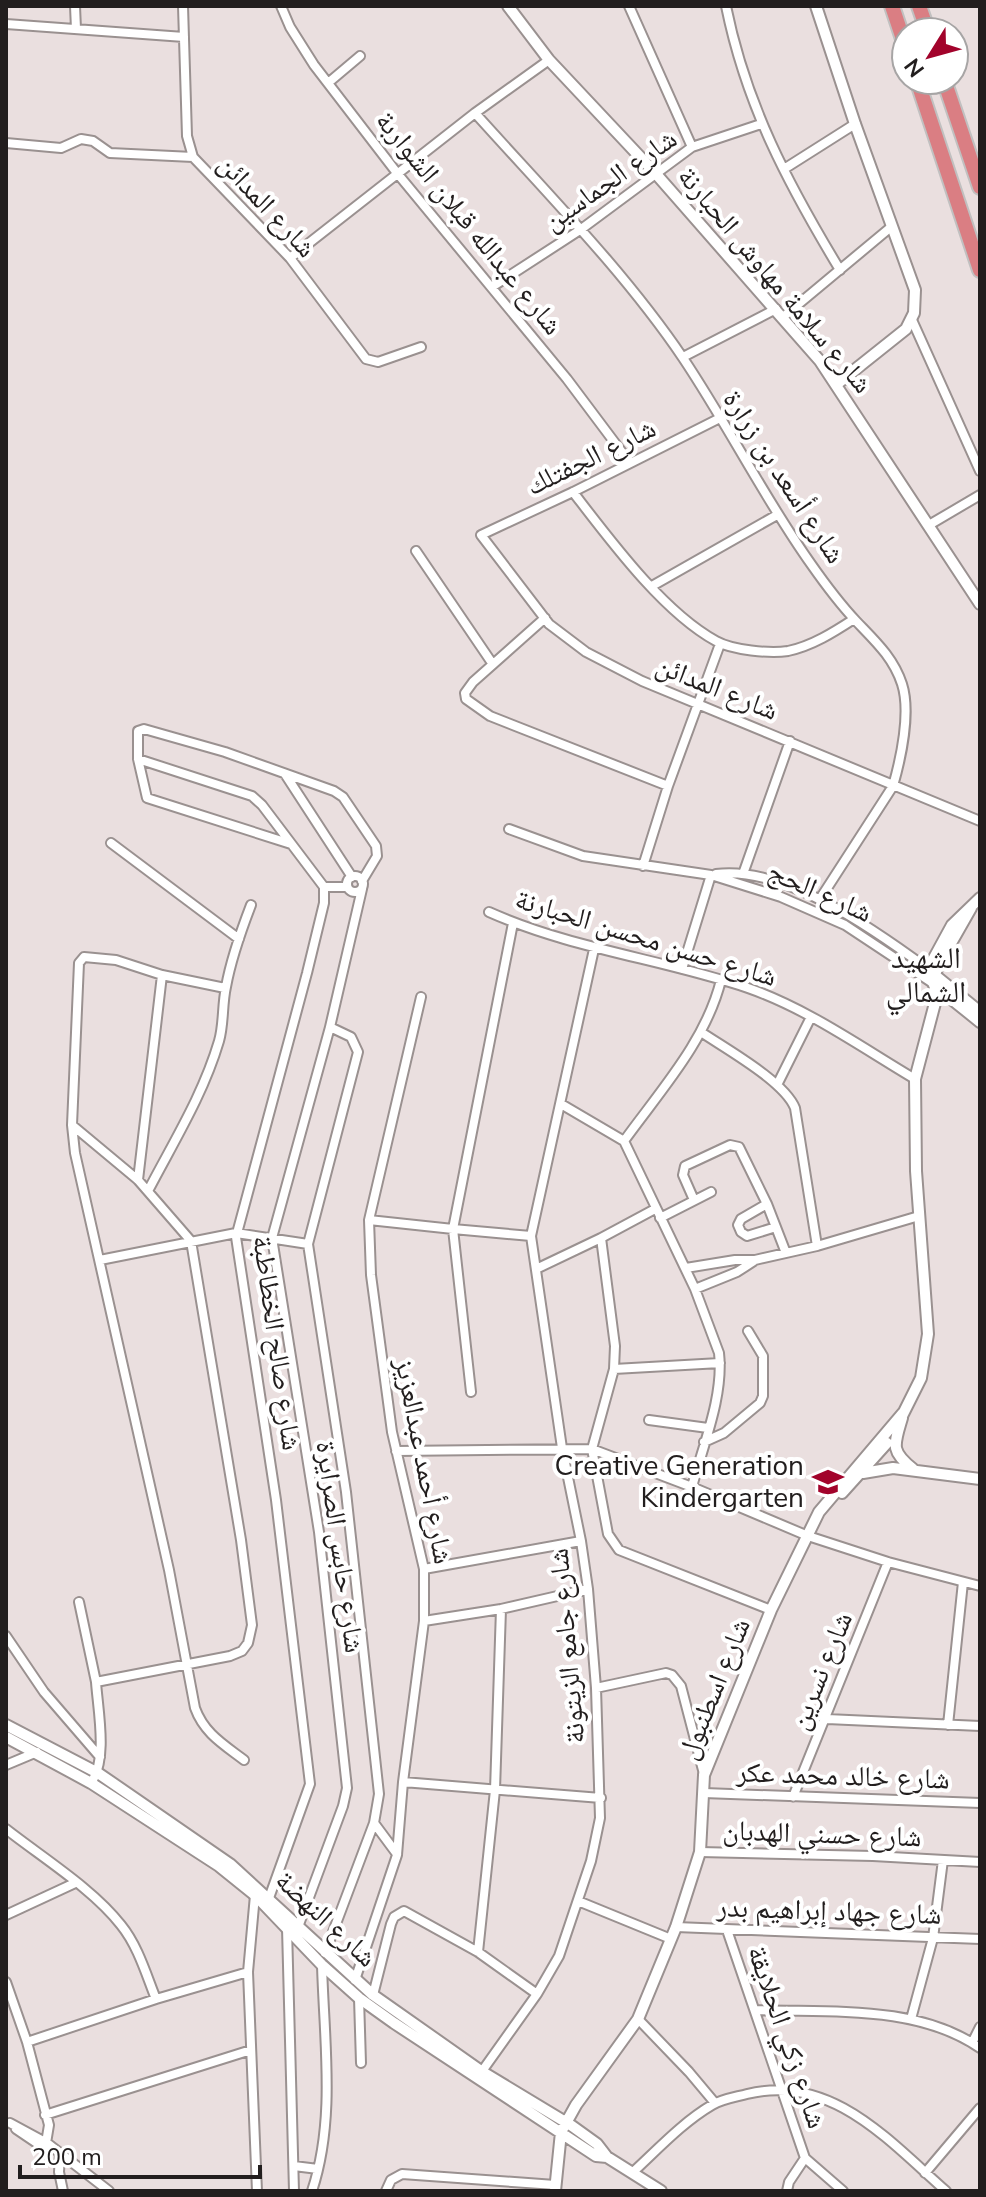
<svg xmlns="http://www.w3.org/2000/svg" width="986" height="2197" font-family="'Nunito Sans','Noto Naskh Arabic',sans-serif">
<rect width="100%" height="100%" fill="#eadfdf"/>
<g fill="none" stroke-linecap="round" stroke-linejoin="round">
<defs>
<path id="minor" d="M 75,6 L 76,29
M 183,6 L 187,136 L 193,157 L 290,258 L 366,359 L 378,362 L 421,347
M 281,6 L 290,27 L 314,65 L 397,173 L 567,379 L 630,463
M 629,6 L 692,147
M 726,6 C 746,105 788,184 840,270
M 6,24 L 184,37
M 328,83 L 360,56
M 475,113 C 544,190 625,272 683,358 C 728,425 764,498 811,564 C 825,584 840,604 856,621 C 875,641 893,657 902,684 C 911,712 901,758 893,786 L 820,899
M 6,143 L 61,148 L 81,139 L 93,141 L 110,153 L 193,157
M 784,169 L 855,124
M 290,258 L 475,113 L 549,60
M 492,287 L 580,230 L 692,147 L 761,124
M 783,317 L 891,227
M 912,320 L 980,471
M 683,357 L 776,309
M 720,418 L 573,492 L 481,535 L 549,624 L 586,652 L 642,681 L 980,821
M 573,492 C 610,540 663,612 716,641 C 732,650 770,654 788,651 C 812,646 834,632 854,619
M 929,525 L 980,495
M 416,551 L 492,663
M 652,586 L 777,515
M 545,618 L 473,682 L 465,693 L 466,699 L 490,716 L 668,786
M 138,759 L 252,796 L 262,805 L 324,887 L 324,903 L 307,973 L 236,1237 L 276,1500 L 310,1784 L 269,1898
M 285,774 L 352,877
M 509,829 L 583,856 L 711,875 L 781,897 L 845,925 L 934,984
M 111,843 L 239,939
M 291,844 L 147,798 L 138,759 L 138,731 L 144,729 L 225,752 L 334,791 L 343,797 L 376,846 L 377,856 L 362,881
M 643,866 L 668,786 L 720,644
M 716,874 C 784,865 875,930 928,969
M 743,874 L 790,741
M347 884a8 8 0 1 1 16 0a8 8 0 1 1-16 0Z
M 324,887 L 347,887
M 489,912 C 572,949 662,959 748,988 C 808,1009 861,1047 915,1079
M 513,923 L 453,1229 L 531,1236
M 682,969 L 711,875
M 701,1032 C 726,1049 784,1081 795,1108 L 817,1246
M 777,1085 L 811,1017
M 561,1104 L 624,1141 L 695,1289 L 719,1353 C 724,1396 703,1445 692,1487
M 72,1125 L 75,1153 L 169,1570 L 195,1708 C 204,1733 223,1744 244,1760
M 624,1141 C 660,1091 706,1041 721,980
M 138,1180 L 162,975
M 148,1191 C 174,1141 203,1095 219,1041 C 224,1024 222,1005 226,987 C 231,959 241,931 251,905
M 694,1200 L 683,1175 L 685,1166 L 730,1145 L 739,1147 L 767,1204 L 786,1253
M 767,1204 L 741,1219 L 738,1225 L 741,1232 L 747,1236 L 776,1227
M 655,1209 L 601,1238 L 615,1346 L 614,1369 L 720,1363
M 660,1218 L 711,1192
M 369,1220 L 453,1229 L 471,1392
M 100,1260 L 236,1233 L 308,1244
M 686,1268 L 735,1260 L 755,1260 L 817,1246 L 919,1216
M 536,1269 L 601,1238
M 695,1289 L 737,1272 L 754,1261
M 614,1369 L 592,1449 L 608,1534 L 619,1550 L 771,1610
M 649,1420 L 708,1428
M 704,1442 L 724,1433 L 760,1403 L 763,1396 L 763,1356 L 748,1331
M 396,1451 L 592,1449 L 692,1487 L 808,1536 L 888,1562 L 980,1586
M 424,1569 L 581,1541
M 79,1602 L 96,1682
M 424,1621 L 501,1609 L 588,1589
M 6,1636 L 44,1692 L 100,1757
M 596,1688 L 666,1673 L 672,1675 L 681,1686 L 704,1774
M 827,1719 L 980,1726
M 948,1725 L 963,1582
M 6,1765 L 37,1752
M 403,1782 L 601,1798
M 91,1783 C 108,1759 98,1711 96,1682 L 230,1656 L 242,1651 L 248,1643 L 252,1625 L 241,1540 L 191,1241 L 138,1180 L 72,1125 L 79,963 L 84,957 L 116,960 L 162,975 L 225,988
M 704,1793 L 980,1803
M 793,1797 L 888,1562
M 374,1823 L 397,1854
M 6,1829 C 43,1858 93,1889 121,1925 C 138,1946 146,1974 156,1999
M 700,1852 L 873,1856 L 980,1862
M 255,1895 L 248,1972 L 257,2191
M 578,1901 L 671,1939
M 6,1915 L 75,1883
M 298,1927 L 343,1806 L 347,1788 L 319,1532 L 272,1238 L 330,1027 L 362,889
M 676,1927 L 980,1939
M 287,1928 L 294,2191
M 727,1930 L 805,2158 L 843,2191
M 478,1952 L 495,1790 L 501,1609
M 325,1953 L 374,1823 L 379,1794 L 346,1492 L 308,1244 L 358,1052 L 351,1037 L 330,1027
M 355,1980 L 397,1855 L 403,1782 L 424,1621 L 424,1569 L 392,1432 L 371,1275 L 369,1220 L 421,997
M 6,1982 L 27,2042 L 49,2125 L 45,2149
M 373,1995 L 391,1924 L 394,1917 L 404,1911 L 478,1952 L 537,1994
M 359,1998 L 361,2063
M 756,2010 C 830,2013 916,2004 980,2048
M 638,2019 L 689,2072 L 715,2103
M 911,2019 L 933,1938 L 943,1860
M 27,2042 L 156,1999 L 248,1972
M 972,2043 L 980,2027
M 480,2074 L 537,1994 L 559,1956 L 591,1861 L 600,1818 L 596,1688 L 588,1589 L 581,1541 L 562,1448 L 531,1236 L 594,949
M 45,2115 L 251,2050
M 10,2123 L 47,2143 L 109,2191
M 16,2129 L 47,2150
M 60,2154 L 59,2172 L 63,2191
M 294,2166 L 318,2169
M 633,2172 C 658,2149 683,2122 712,2105 C 722,2099 736,2097 747,2094 C 831,2073 889,2141 946,2191
M 925,2173 L 980,2108
M 312,2191 C 336,2119 324,2040 322,1965
M 386,2191 L 391,2180 L 402,2174 L 555,2185
M 787,2191 L 789,2182 L 805,2158"/>
<path id="tertiary" d="M 508,6 L 549,60 L 657,175 L 820,361 L 980,604
M 816,6 L 855,124 L 915,290 L 914,313 L 906,329 L 837,384
M 980,898 L 952,925 L 928,969 L 934,985 L 980,1022
M 932,973 L 980,1012
M 901,1418 L 921,1378 L 928,1334 L 916,1171 L 915,1079 L 935,1003 L 935,975 L 938,966 L 971,908
M 902,1418 C 894,1445 890,1451 913,1469
M 863,1473 L 893,1468 L 980,1479
M 842,1493 L 887,1443
M 6,1725 L 98,1773 L 230,1864 L 373,1995 L 481,2071 L 572,2126 L 597,2144 L 607,2157
M 6,1737 L 91,1783 L 219,1866 L 255,1895 L 322,1965 L 359,1998 L 394,2023 L 596,2156 L 607,2157 L 661,2191
M 555,2191 L 561,2132 L 576,2105 L 638,2019 L 676,1927 L 700,1852 L 704,1775 L 771,1610 L 819,1512 L 903,1413"/>
<path id="trunk" d="M 892,6 L 906,48
M 919,6 L 928,32
M 917,80 L 980,270
M 944,80 L 980,187"/>
</defs>
<!-- minor casing -->
<use href="#minor" stroke="#9a9190" stroke-width="12"/>
<!-- tertiary casing -->
<use href="#tertiary" stroke="#9a9190" stroke-width="14"/>
<!-- trunk casing -->
<use href="#trunk" stroke="#c1c0c0" stroke-width="18"/>
<!-- minor -->
<use href="#minor" stroke="#fff" stroke-width="8"/>
<!-- tertiary -->
<use href="#tertiary" stroke="#fff" stroke-width="10"/>
<!-- trunk -->
<use href="#trunk" stroke="#da7e83" stroke-width="14"/>
</g>
<!-- icons -->
<defs>
<symbol id="school-bare" viewBox="-9 -9 18 18"><path d="M0-5L7-2L0 1L-7-2ZM-4 1L0 2.5L4 1V4Q0 6-4 4Z" fill="#a2032b" stroke="#fff" stroke-width="2.5" paint-order="stroke"/></symbol>
</defs>
<g fill-rule="evenodd">
<use href="#school-bare" x="806" y="1460" width="44" height="44"/>
</g>
<g text-anchor="middle" dominant-baseline="central" stroke-width="8" stroke-linejoin="round" paint-order="stroke">
<!-- street labels -->
<g font-size="28" fill="#221e1e" stroke="#fff">
<text transform="translate(610 180) rotate(-35)">شارع الجماسين</text>
<text transform="translate(267 206) rotate(47)">شارع المدائن</text>
<text transform="translate(469 223) rotate(51)">شارع عبدالله قبلان الشواربة</text>
<text transform="translate(775 280) rotate(50)">شارع سلامة مهاوش الحبارنة</text>
<text transform="translate(591 457) rotate(-26)">شارع الجفتلك</text>
<text transform="translate(784 477) rotate(57)">شارع أسعد بن زرارة</text>
<text transform="translate(717 688) rotate(22)">شارع المدائن</text>
<text transform="translate(820 892) rotate(24)">شارع الحج</text>
<text transform="translate(646 938) rotate(17)">شارع حسن محسن الحبارنة</text>
<text transform="translate(277 1343) rotate(82)">شارع صالح الخطاطبة</text>
<text transform="translate(424 1461) rotate(79)">شارع أحمد عبدالعزيز</text>
<text transform="translate(340 1547) rotate(82)">شارع حابس الصرايرة</text>
<text transform="translate(567 1646) rotate(-95)">شارع جامع الزيتونة</text>
<text transform="translate(821 1671) rotate(-68)">شارع نسرين</text>
<text transform="translate(714 1689) rotate(-68)">شارع اسطنبول</text>
<text transform="translate(843 1776) rotate(2)">شارع خالد محمد عكر</text>
<text transform="translate(822 1834) rotate(2)">شارع حسني الهدبان</text>
<text transform="translate(829 1911) rotate(2)">شارع جهاد إبراهيم بدر</text>
<text transform="translate(326 1919) rotate(43)">شارع النهضة</text>
<text transform="translate(787 2037) rotate(71)">شارع زكي الحلايقة</text>
</g>
<!-- poi labels -->
<g font-size="28" fill="#221e1e" stroke="#fff" text-anchor="end">
<text x="804" y="1466">Creative Generation<tspan x="804" dy="32">Kindergarten</tspan></text>
</g>
<!-- neighbourhood labels -->
<g font-size="30" fill="#221e1e" stroke="#fff">
<text x="926" y="958">الشهيد<tspan x="926" dy="34">الشمالي</tspan></text>
</g>
</g>
<!-- border -->
<rect width="986" height="2197" fill="none" stroke="#221e1e" stroke-width="16"/>
<!-- north arrow -->
<g transform="translate(930 56) rotate(233)"><circle r="38" fill="#ffffff" stroke="#a7a5a5" stroke-width="2"/>
<path d="M0-6L14 30L0 20L-14 30Z" fill="#a2032b"/>
<text y="-12" font-size="22" font-weight="bold" text-anchor="middle" fill="#221e1e">N</text>
</g>
<!-- scale -->
<path d="M20 2165v12h240v-12" fill="none" stroke="#221e1e" stroke-width="4"/>
<text x="32" y="2165" font-size="24" fill="#221e1e" stroke="#ffffff" stroke-width="6" paint-order="stroke">200 m</text>
</svg>
